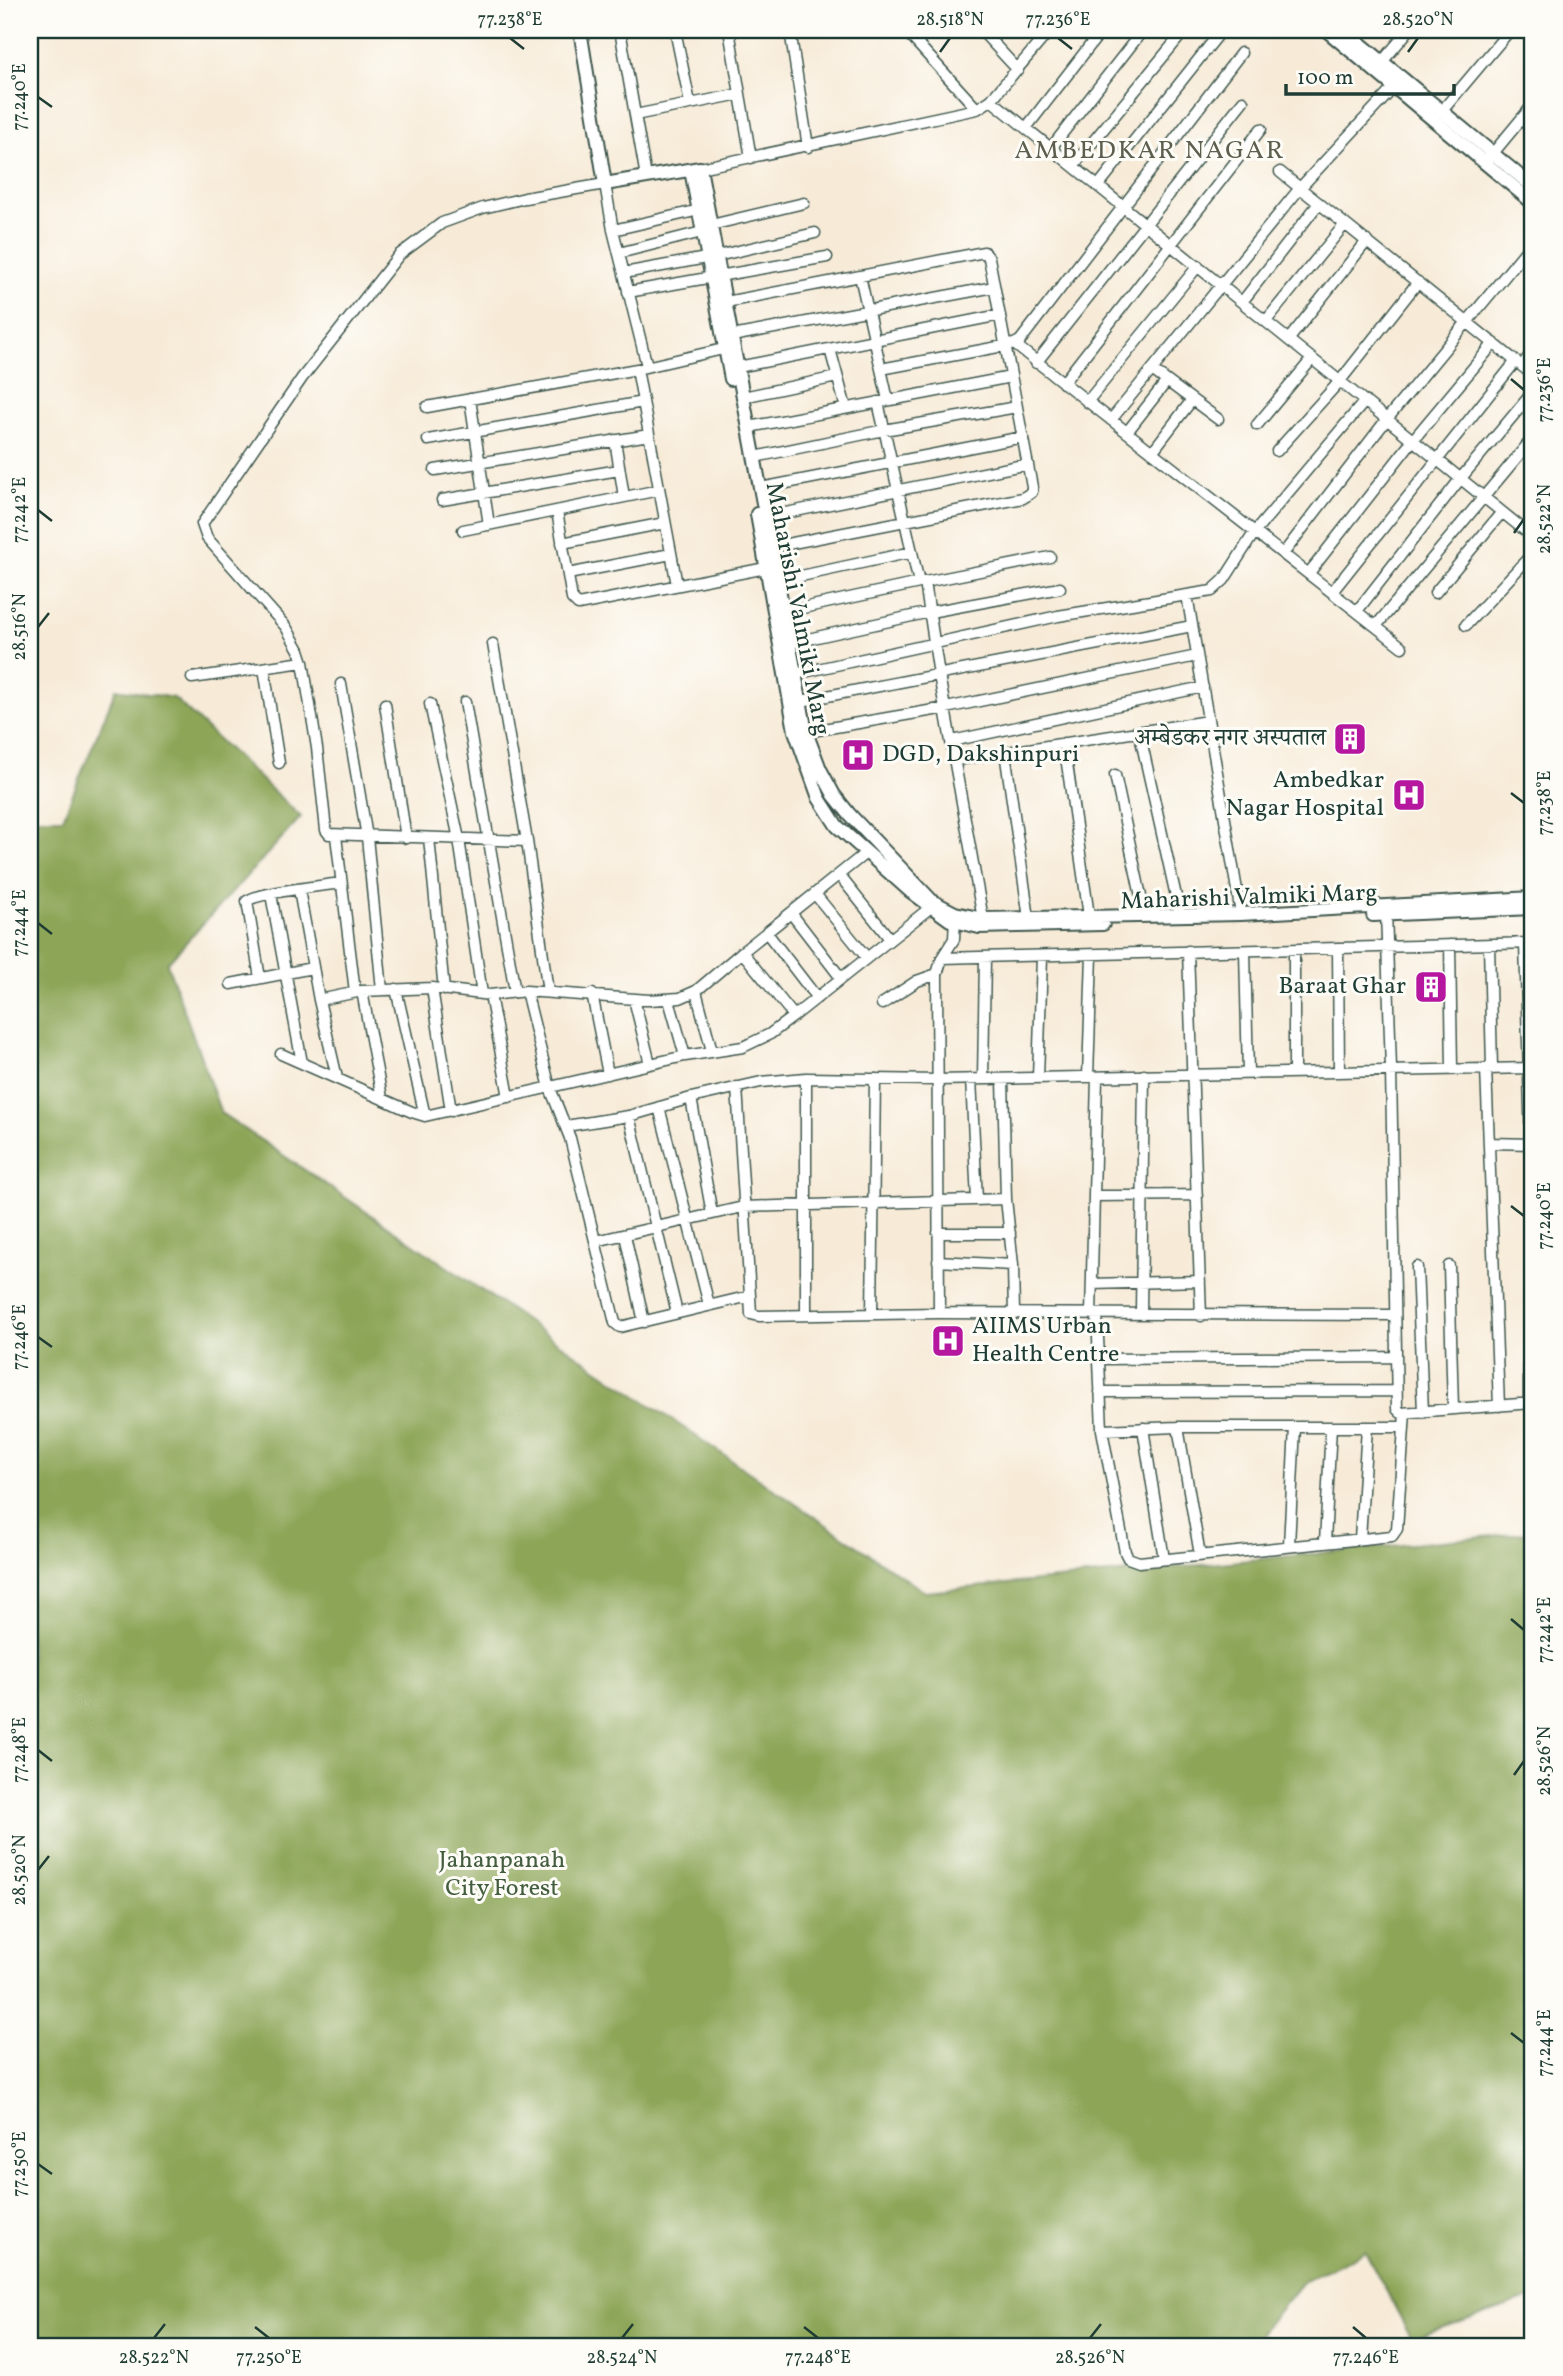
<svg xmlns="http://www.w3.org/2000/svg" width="1563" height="2376" font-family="Vollkorn,'Noto Serif Devanagari',serif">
<rect width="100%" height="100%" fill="#fdfcf7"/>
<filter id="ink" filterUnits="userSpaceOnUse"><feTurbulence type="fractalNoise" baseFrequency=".0143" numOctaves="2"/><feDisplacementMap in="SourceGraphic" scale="14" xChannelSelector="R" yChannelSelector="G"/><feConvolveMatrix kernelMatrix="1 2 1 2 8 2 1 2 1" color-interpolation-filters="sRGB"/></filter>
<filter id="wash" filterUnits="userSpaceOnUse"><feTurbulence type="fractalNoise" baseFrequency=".00686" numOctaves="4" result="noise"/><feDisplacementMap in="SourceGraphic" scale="28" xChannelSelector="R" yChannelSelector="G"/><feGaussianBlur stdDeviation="1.57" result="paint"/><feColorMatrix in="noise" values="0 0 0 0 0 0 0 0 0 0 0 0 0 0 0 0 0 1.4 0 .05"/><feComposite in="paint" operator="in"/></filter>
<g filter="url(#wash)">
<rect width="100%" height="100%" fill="#f7ebd8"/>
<!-- forest -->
<path fill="#8ca557" stroke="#567146" stroke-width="2" d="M 116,689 L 174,698 L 301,817 L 167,963 L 221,1113 L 925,1592 L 1533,1532 L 1533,2297 L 1412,2339 L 1365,2251 L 1302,2282 L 1250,2346 L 30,2346 L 30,818 L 63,818 Z"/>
</g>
<g filter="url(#ink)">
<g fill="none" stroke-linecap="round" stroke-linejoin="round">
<defs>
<path id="minor" d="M 620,30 L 646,177
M 675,30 L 690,103
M 729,30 L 751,158
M 790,30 L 808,147
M 905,30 L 977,109
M 981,30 L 1018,70
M 1029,30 L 1040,42
M 1382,62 L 1409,30
M 991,100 L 1533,537
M 1441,112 L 1510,30
M 635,115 L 740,94
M 1026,128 L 1102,30
M 1051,148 L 1143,30
M 1489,158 L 1533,105
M 1073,166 L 1185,30
M 700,168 L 977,109 L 991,100 L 1050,30
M 1280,172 L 1533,375
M 1098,186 L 1218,35
M 711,225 L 804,203
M 613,230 L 704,209
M 619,253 L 710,230
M 624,273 L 717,256 L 815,233
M 860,276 L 888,400
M 628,292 L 827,257
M 726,302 L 984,252 L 989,258 L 1032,487 L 1032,492 L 1023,498 L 772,547
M 1242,302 L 1319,203
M 1266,321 L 1345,224
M 732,336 L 994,287
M 1289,339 L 1367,241
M 1014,344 L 1402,647
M 830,349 L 846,408
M 1036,363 L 1243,101
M 1522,366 L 1533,351
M 738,367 L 1000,315
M 637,369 L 677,585
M 881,369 L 1014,344 L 1020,341 L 1241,53
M 1152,370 L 1218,419
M 1063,383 L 1261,129
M 743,397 L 837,377
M 470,399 L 489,525
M 878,402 L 919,583
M 1087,402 L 1198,266
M 427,407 L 637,369 L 732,347
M 1111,420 L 1300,188 L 1399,82
M 1257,425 L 1312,359
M 749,427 L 1011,377
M 1127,432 L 1167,381
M 428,440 L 643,402
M 615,440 L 624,497
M 1277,451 L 1340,381 L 1418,282
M 1152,452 L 1192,400
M 755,457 L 884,430 L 1017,407
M 435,470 L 649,435
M 761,488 L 1023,437
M 442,500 L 619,470
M 557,511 L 572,599 L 578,605 L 771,567
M 766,517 L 1028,464
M 463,530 L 659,490
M 562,543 L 665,523
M 1283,554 L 1387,419 L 1533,242
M 1309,573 L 1413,440 L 1494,343
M 568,574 L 671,554
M 778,581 L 912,552
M 1332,592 L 1516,361
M 1435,593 L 1502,512
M 1187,595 L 1241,914
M 1357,611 L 1461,478 L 1533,392
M 784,612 L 924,582
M 1466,625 L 1533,553
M 1376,626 L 1533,438
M 790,643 L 930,612 L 1060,588
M 493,644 L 527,841 L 548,992
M 303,662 L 299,650 L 286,627 L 207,538 L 202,524 L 302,378 L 399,255 L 442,223 L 483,208 L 525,198 L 605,184 L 613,230 L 647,366
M 264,668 L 279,763
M 795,674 L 1058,616 L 1212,591 L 1224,580 L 1254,533 L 1365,401
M 192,678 L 303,662 L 317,748 L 326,830 L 329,834 L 527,841
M 341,684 L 367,837 L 382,990
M 801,701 L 1192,626
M 465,702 L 515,992
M 385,704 L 406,838
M 430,704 L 459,839 L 482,994
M 1139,731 L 1180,914
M 806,732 L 946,708 L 1197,656
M 952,741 L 1203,687
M 1064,743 L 1089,916
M 1005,752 L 1029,918
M 956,760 L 1208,721
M 1115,775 L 1145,915
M 336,836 L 355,992
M 429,838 L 444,990
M 839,875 L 890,939
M 299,890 L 319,1000 L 337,1078
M 271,894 L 302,1063
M 815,894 L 867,958
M 1386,909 L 1391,1070 L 1397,1409 L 1401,1413 L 1533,1403
M 791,913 L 841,978
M 983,919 L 939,675 L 925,582 L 1050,557
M 767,933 L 817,998
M 1525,943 L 1531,1144
M 1489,944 L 1492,1068
M 1450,945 L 1452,1068
M 1338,948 L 1339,1071
M 1294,950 L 1294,1072
M 1188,951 L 1201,1316
M 1245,951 L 1248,1073
M 742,952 L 794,1016
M 942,958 L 1533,943
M 260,978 L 247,901 C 259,892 322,886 341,883
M 231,984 L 312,968
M 432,988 L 451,1111
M 396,989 L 425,1116
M 362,991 L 382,1098
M 526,991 L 550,1088 L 570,1138 L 615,1323 L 620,1327 L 750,1296 L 751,1314 L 759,1316 L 939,1313 L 1395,1315
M 696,991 L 712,1051
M 592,994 L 608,1074
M 490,995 L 509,1097
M 634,999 L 650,1064
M 319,1000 L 362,991 L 432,988 L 490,995 L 526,991 L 649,1000 L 680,998 L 696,991 L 742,952 L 867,852
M 669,1000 L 685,1056
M 882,1004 L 917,981 L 937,974
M 281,1054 L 412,1112 L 425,1116 L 685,1056 L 743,1047 L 770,1034 L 794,1016 L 931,907
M 1486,1068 L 1499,1406
M 1088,1077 L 1092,955
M 806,1078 L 806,1314
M 1038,1078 L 1042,957
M 971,1079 L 977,1200
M 983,1079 L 985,958
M 1003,1079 L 1006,1199 L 1013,1265 L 1014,1314
M 737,1087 L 750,1296
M 691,1098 L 712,1214
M 659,1107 L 709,1305
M 629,1116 L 677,1313
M 566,1126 L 629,1116 L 691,1098 L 761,1082 L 806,1078 L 938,1080 L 1533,1068
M 1489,1143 L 1533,1144
M 1094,1196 L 1197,1195
M 938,1233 L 1010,1233
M 625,1235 L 644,1322
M 596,1241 L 743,1207 L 1006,1199
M 938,1261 L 1013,1265
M 1449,1266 L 1453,1409
M 1417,1267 L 1423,1412
M 1092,1284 L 1200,1281
M 939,1313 L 937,974 L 942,958 L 954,939 L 955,917
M 872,1314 L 875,1079
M 1091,1314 L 1097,1077
M 1097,1314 L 1102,1430 L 1178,1427 L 1404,1427
M 1141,1314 L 1144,1075
M 1529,1334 L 1529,1403
M 1099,1359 L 1395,1357
M 1100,1392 L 1396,1391
M 1178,1427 L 1200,1555
M 1143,1428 L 1164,1559
M 1102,1430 L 1125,1552 L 1128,1558 L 1139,1562 L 1392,1536 L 1397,1529 L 1405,1413
M 1360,1539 L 1367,1427
M 1325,1542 L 1331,1427
M 1289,1545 L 1295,1427"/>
<path id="tertiary" d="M 580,30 L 605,184 L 700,168 L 806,732 L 820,769 L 834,795 L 850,815 L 932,901 L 955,913 L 983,919 L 1241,914 L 1533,898
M 1326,30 L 1533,203
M 1344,30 L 1533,187
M 691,170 L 731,379
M 757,514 L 795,731 L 819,798 L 837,826 L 910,891 L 950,920 L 979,927 L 1103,924
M 1373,915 L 1533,908"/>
</defs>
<!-- minor casing -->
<use href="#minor" stroke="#3f574d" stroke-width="13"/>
<!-- tertiary casing -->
<use href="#tertiary" stroke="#3f574d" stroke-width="16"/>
<!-- minor -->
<use href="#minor" stroke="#fff" stroke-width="10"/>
<!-- tertiary -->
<use href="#tertiary" stroke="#fff" stroke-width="12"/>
</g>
</g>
<!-- ticks -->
<path fill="none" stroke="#1f3d34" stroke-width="2.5" d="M 510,38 L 524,49M 1058,38 L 1072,49M 940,52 L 950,38M 1408,52 L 1418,38M 38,97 L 52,107M 1511,379 L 1524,390M 38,510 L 52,521M 1514,533 L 1524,519M 38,627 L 49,613M 1511,793 L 1524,803M 38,923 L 52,934M 1511,1206 L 1524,1216M 38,1337 L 52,1347M 1511,1619 L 1524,1630M 38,1750 L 52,1761M 1514,1775 L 1524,1761M 38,1870 L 49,1856M 1511,2033 L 1524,2043M 38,2164 L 52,2174M 255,2327 L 269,2338M 804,2327 L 818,2338M 1353,2327 L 1366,2338M 154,2338 L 165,2324M 622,2338 L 633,2324M 1090,2338 L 1101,2324"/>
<!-- icons -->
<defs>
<symbol id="building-square" viewBox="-11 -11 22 22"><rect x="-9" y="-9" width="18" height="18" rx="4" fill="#b5179e" stroke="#fdfcf7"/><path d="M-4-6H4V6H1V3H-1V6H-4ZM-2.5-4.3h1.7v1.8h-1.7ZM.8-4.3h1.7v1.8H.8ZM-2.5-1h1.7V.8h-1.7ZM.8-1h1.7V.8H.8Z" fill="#fff"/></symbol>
<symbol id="hospital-square" viewBox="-11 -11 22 22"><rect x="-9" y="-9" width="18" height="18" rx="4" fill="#b5179e" stroke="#fdfcf7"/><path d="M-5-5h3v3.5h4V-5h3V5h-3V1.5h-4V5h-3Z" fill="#fff"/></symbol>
</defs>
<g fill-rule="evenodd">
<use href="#building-square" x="1331" y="720" width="38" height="38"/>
<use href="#hospital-square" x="839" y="736" width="38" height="38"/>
<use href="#hospital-square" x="1390" y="776" width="38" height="38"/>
<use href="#building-square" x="1412" y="968" width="38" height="38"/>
<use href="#hospital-square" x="929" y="1322" width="38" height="38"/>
</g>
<g text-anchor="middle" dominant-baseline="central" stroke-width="6" stroke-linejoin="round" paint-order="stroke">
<!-- street labels -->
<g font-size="24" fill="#1f3d34" stroke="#fdfcf7">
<text transform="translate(797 609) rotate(79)">Maharishi Valmiki Marg</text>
<text transform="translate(1249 898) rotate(-2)">Maharishi Valmiki Marg</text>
</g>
<!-- poi labels -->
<g font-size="24" fill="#1f3d34" stroke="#fdfcf7" text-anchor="end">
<text x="1326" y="739">अम्बेडकर नगर अस्पताल</text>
<text x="882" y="755" text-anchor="start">DGD, Dakshinpuri</text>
<text x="1384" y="781">Ambedkar<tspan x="1384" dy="28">Nagar Hospital</tspan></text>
<text x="1406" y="987">Baraat Ghar</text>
<text x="972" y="1327" text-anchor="start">AIIMS Urban<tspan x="972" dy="28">Health Centre</tspan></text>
</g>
<!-- park labels -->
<g font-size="24" fill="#435d3f" stroke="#fdfcf7">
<text x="502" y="1861">Jahanpanah<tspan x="502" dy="28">City Forest</tspan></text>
</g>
<!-- neighbourhood labels -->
<g font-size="26" letter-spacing="2" fill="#5c5f4e" stroke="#fdfcf7">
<text x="1150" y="151">AMBEDKAR NAGAR</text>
</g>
</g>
<!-- margin -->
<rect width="1563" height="2376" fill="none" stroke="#fdfcf7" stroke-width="77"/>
<!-- scale -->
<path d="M1286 84v10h168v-10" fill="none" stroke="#1f3d34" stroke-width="3.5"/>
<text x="1297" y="84" font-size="21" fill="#1f3d34" stroke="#fdfcf7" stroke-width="5" paint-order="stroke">100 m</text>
<rect x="38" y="38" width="1486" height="2300" fill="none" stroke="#1f3d34" stroke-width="2.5"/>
<g font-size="18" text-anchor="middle" fill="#1f3d34">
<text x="510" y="25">77.238°E</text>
<text x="950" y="25">28.518°N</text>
<text x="1058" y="25">77.236°E</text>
<text x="1418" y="25">28.520°N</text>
<text transform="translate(19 97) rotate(-90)" y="6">77.240°E</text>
<text transform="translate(1544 390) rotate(-90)" y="6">77.236°E</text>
<text transform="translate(19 510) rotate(-90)" y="6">77.242°E</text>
<text transform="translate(1544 519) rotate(-90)" y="6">28.522°N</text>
<text transform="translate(19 627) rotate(-90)" y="6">28.516°N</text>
<text transform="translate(1544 803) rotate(-90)" y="6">77.238°E</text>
<text transform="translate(19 923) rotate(-90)" y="6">77.244°E</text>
<text transform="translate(1544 1216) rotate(-90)" y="6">77.240°E</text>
<text transform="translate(19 1337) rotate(-90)" y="6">77.246°E</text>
<text transform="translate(1544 1630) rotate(-90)" y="6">77.242°E</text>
<text transform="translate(19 1750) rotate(-90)" y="6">77.248°E</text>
<text transform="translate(1544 1761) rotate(-90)" y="6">28.526°N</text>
<text transform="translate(19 1870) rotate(-90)" y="6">28.520°N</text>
<text transform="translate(1544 2043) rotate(-90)" y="6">77.244°E</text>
<text transform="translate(19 2164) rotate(-90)" y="6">77.250°E</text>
<text x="154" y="2363">28.522°N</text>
<text x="269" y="2363">77.250°E</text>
<text x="622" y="2363">28.524°N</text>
<text x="818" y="2363">77.248°E</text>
<text x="1090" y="2363">28.526°N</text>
<text x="1366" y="2363">77.246°E</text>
</g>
</svg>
